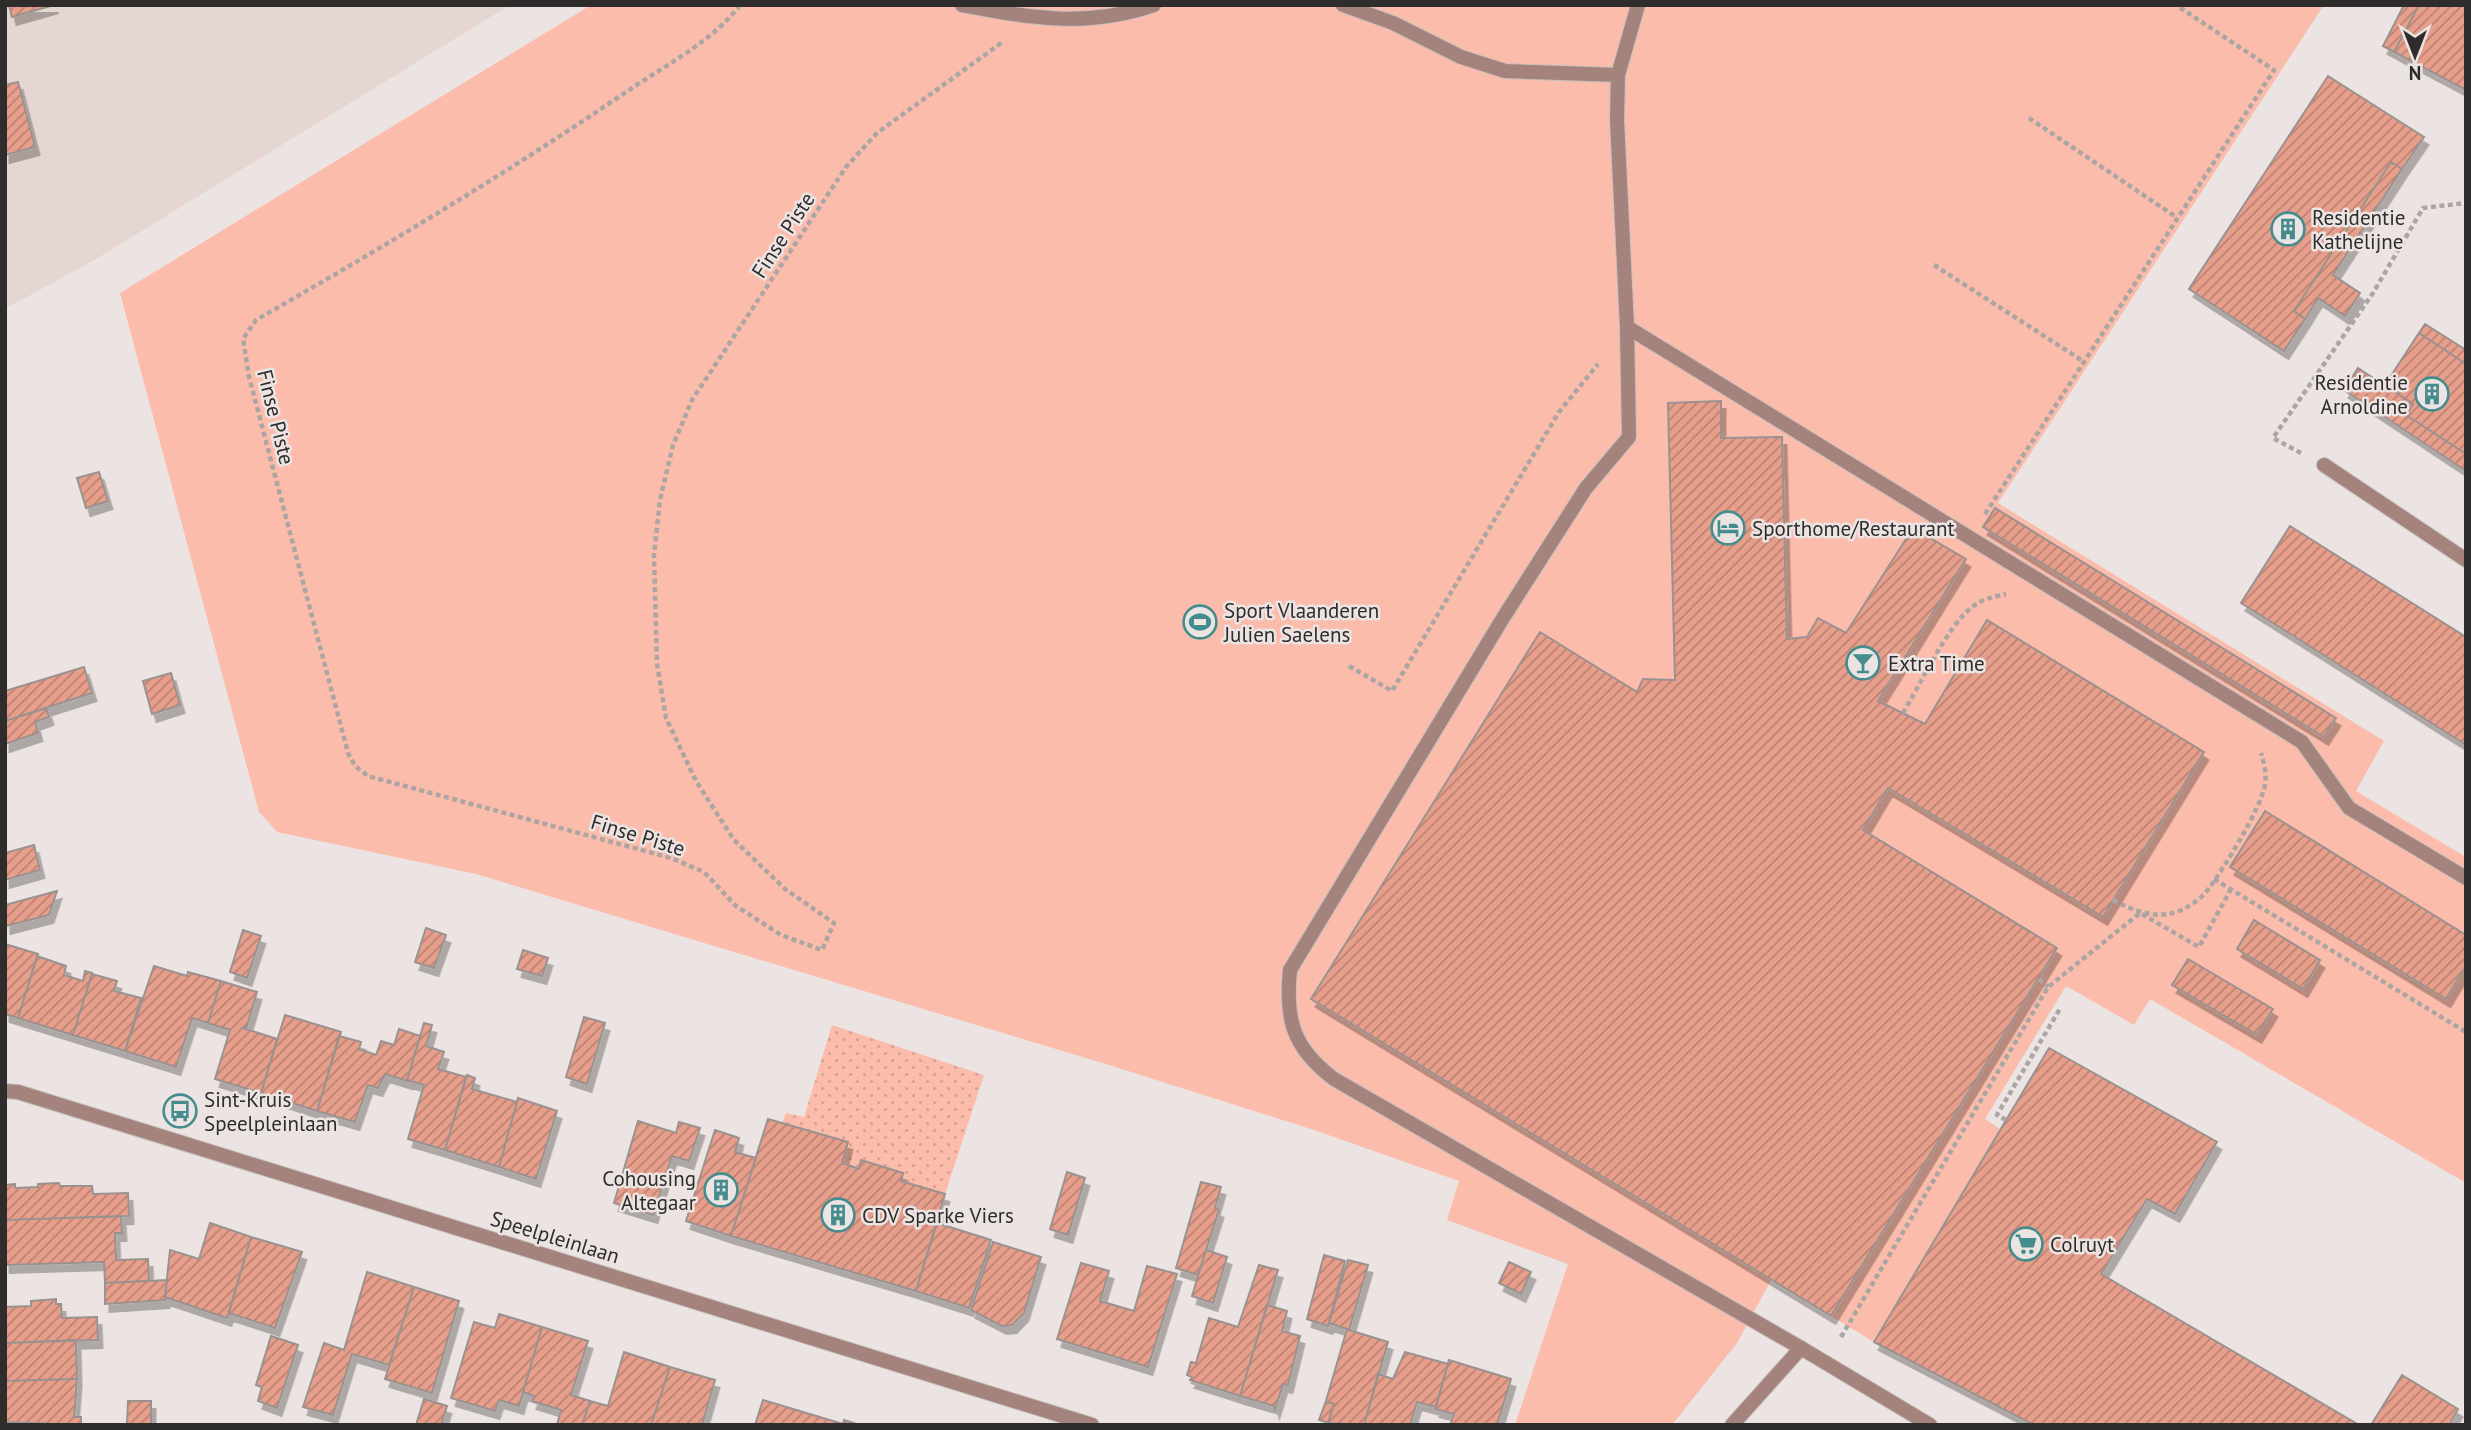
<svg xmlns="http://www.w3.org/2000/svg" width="2471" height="1430" font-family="'PT Sans',sans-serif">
<defs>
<pattern id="garden-dots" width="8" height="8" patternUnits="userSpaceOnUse" patternTransform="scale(1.75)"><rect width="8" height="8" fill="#fbbcab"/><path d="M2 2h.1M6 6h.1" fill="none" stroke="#d7a293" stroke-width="1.8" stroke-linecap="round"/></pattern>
<pattern id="building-hatch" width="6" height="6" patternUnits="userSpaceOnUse" patternTransform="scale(1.75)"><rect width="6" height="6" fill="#e79f8b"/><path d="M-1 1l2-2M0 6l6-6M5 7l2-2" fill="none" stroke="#bc8272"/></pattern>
<filter id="shadow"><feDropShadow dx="4.5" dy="8" stdDeviation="0" flood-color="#0004"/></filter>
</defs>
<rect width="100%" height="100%" fill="#ece4e2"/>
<!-- built -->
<path fill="#e5d6d1" d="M 5,5 L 510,5 L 96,259 L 5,309 Z"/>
<!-- green -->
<path fill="#fbbcab" d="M 591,5 L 2324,5 L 1998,503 L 2384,741 L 2356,791 L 2466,857 L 2466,1183 L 2150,999 L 2134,1025 L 2066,986 L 1985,1119 L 2000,1129 L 1874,1342 L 1771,1280 L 1737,1343 L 1672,1425 L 1515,1425 L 1568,1264 L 1447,1220 L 1459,1181 L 1314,1130 L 1109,1065 L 476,874 L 277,832 L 259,812 L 120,293 Z"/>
<!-- garden -->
<path fill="url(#garden-dots)" d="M 832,1025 L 984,1075 L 945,1194 L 901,1181 L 903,1173 L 862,1160 L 859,1169 L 842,1163 L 848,1142 L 782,1123 L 786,1113 L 804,1117 Z"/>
<!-- building -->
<path fill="url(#building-hatch)" stroke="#9a9290" stroke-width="2" filter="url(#shadow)" d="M 9,5 L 54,5 L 12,17 Z
M 2404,5 L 2419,5 L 2394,52 L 2383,46 Z
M 2419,5 L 2466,5 L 2466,90 L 2394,52 Z
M 2328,76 L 2424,137 L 2402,169 L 2391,162 L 2294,311 L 2305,319 L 2284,351 L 2189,289 Z
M 18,82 L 35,147 L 5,155 L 5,85 Z
M 2391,162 L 2402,169 L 2333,275 L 2360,293 L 2345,316 L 2318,298 L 2305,319 L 2294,311 Z
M 2425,324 L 2466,350 L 2466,364 L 2419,333 Z
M 2419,333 L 2466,364 L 2466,454 L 2406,415 L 2413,404 L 2385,385 Z
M 2358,368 L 2413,404 L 2406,415 L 2466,454 L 2466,471 L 2344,390 Z
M 1721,401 L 1721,438 L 1782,437 L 1787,639 L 1807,637 L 1818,618 L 1846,633 L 1913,528 L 1966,559 L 1878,701 L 1925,724 L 1987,620 L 2204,752 L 2103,917 L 1888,788 L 1863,830 L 2057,948 L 1831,1316 L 1311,999 L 1540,632 L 1637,692 L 1643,679 L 1675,680 L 1668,403 Z
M 99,472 L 108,501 L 86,508 L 77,478 Z
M 1995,508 L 2336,718 L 2324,737 L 1983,527 Z
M 2290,526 L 2466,637 L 2466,745 L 2241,603 Z
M 84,667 L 92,693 L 5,721 L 5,691 Z
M 171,673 L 180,705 L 152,714 L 143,681 Z
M 46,708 L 49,717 L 35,722 L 38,733 L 5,744 L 5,721 Z
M 2265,811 L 2466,935 L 2466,966 L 2446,999 L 2230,867 Z
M 34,845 L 40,870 L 5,880 L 5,853 Z
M 57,891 L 49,915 L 6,926 L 5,905 Z
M 2254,920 L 2320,960 L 2303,989 L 2237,949 Z
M 426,928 L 446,935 L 434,968 L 415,962 Z
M 243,930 L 261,936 L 247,978 L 230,972 Z
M 5,944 L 38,954 L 18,1018 L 5,1014 Z
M 523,950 L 548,958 L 542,976 L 517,969 Z
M 37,956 L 66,966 L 64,975 L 83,981 L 85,971 L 92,973 L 73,1035 L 18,1018 Z
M 2188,959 L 2273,1009 L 2257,1035 L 2172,985 Z
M 154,966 L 187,976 L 188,972 L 221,981 L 208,1023 L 192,1018 L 176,1067 L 125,1051 Z
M 92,974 L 117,981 L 114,991 L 141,998 L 125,1051 L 73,1035 Z
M 221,981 L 257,992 L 247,1026 L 243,1028 L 277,1039 L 261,1093 L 215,1079 L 230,1030 L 208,1023 Z
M 285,1015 L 341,1032 L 317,1111 L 261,1093 Z
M 584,1017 L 605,1023 L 587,1084 L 566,1077 Z
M 424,1023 L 432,1025 L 426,1046 L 444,1052 L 438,1069 L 466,1077 L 445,1150 L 408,1139 L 424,1085 L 407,1080 Z
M 399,1029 L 420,1036 L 407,1081 L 385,1074 L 378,1088 L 368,1085 L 355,1122 L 317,1111 L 339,1036 L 361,1042 L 359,1049 L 376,1055 L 381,1041 L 394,1045 Z
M 2049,1048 L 2217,1142 L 2175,1214 L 2147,1199 L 2101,1274 L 2359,1425 L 2034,1425 L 1874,1342 Z
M 467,1075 L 475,1078 L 472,1089 L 517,1102 L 499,1167 L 445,1150 Z
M 518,1098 L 557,1111 L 536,1179 L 499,1167 Z
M 768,1119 L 848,1142 L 842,1163 L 859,1169 L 861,1160 L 903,1173 L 901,1181 L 945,1194 L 916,1291 L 731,1236 Z
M 638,1121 L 676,1133 L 679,1122 L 700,1128 L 689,1161 L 672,1156 L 653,1215 L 614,1203 Z
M 715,1130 L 739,1138 L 735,1152 L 756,1158 L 731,1236 L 686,1221 Z
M 1067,1172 L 1085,1178 L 1068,1235 L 1050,1229 Z
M 1201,1182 L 1221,1187 L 1215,1208 L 1219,1210 L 1198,1275 L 1176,1268 Z
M 59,1183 L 60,1186 L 92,1186 L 93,1194 L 128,1193 L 129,1216 L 5,1220 L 5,1185 L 15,1184 L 15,1188 L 38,1187 L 38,1184 Z
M 121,1216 L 122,1233 L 115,1233 L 116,1260 L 148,1259 L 149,1281 L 105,1283 L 104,1262 L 5,1265 L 5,1220 Z
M 210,1223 L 251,1237 L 227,1318 L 165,1297 L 170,1250 L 199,1259 Z
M 937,1223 L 991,1240 L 969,1308 L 916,1291 Z
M 251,1237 L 302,1252 L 275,1328 L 229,1313 Z
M 993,1242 L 1041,1257 L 1024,1313 L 1012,1325 L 1002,1326 L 971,1310 Z
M 1206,1250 L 1227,1257 L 1213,1303 L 1192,1296 Z
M 1324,1255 L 1345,1261 L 1328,1326 L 1307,1319 Z
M 1348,1260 L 1368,1265 L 1349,1330 L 1388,1342 L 1364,1425 L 1328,1423 L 1334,1404 L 1326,1401 L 1347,1329 L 1329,1323 Z
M 1509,1262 L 1531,1272 L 1521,1294 L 1499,1283 Z
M 1081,1263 L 1109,1271 L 1100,1301 L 1134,1311 L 1147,1266 L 1177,1274 L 1148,1367 L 1057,1339 Z
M 1259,1265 L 1278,1270 L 1240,1396 L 1190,1380 L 1192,1377 L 1187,1375 L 1191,1362 L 1196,1363 L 1209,1318 L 1238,1327 Z
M 367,1272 L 414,1287 L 389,1365 L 352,1354 L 333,1415 L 303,1407 L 324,1343 L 344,1350 Z
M 167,1280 L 165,1300 L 105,1304 L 105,1283 Z
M 414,1287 L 459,1301 L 432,1393 L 385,1379 Z
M 56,1299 L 56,1304 L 61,1304 L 62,1318 L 97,1317 L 98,1340 L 5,1343 L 5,1307 L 31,1306 L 31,1301 Z
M 1267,1305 L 1287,1311 L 1282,1331 L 1300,1336 L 1288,1385 L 1283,1384 L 1275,1410 L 1274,1406 L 1240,1396 Z
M 499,1314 L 542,1327 L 519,1406 L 499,1400 L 495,1411 L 451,1398 L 474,1322 L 495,1328 Z
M 542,1327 L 588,1341 L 571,1395 L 590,1401 L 582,1425 L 557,1425 L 561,1410 L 532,1401 L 534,1396 L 523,1392 Z
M 271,1336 L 298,1345 L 277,1408 L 258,1401 L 262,1387 L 256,1385 Z
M 76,1340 L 77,1379 L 5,1381 L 5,1343 Z
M 624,1352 L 670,1367 L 651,1425 L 582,1425 L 590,1401 L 608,1406 Z
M 1405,1352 L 1448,1364 L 1436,1407 L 1417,1402 L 1410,1425 L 1364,1425 L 1378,1374 L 1393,1379 Z
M 1449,1360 L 1511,1379 L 1497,1425 L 1450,1425 L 1454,1414 L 1435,1409 Z
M 670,1367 L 715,1380 L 702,1425 L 651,1425 Z
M 2402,1375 L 2458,1409 L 2449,1425 L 2371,1425 Z
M 77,1379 L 74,1417 L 81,1417 L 81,1425 L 5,1422 L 5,1381 Z
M 424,1399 L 447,1406 L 441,1425 L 416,1425 Z
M 763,1400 L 843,1424 L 844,1420 L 860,1425 L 755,1425 Z
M 128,1401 L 151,1401 L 151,1424 L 127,1424 Z
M 1326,1401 L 1334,1404 L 1328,1423 L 1319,1420 Z"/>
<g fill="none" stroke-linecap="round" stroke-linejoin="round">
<defs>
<path id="service" d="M 962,5 C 1030,18 1086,28 1154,5
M 1343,5 L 1393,23 L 1461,57 L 1505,71 L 1618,75
M 1638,5 L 1618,75 L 1617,120 L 1627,327 L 2302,742 L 2349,808 L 2466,878
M 1627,327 L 1629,437 L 1586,488 L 1503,618 L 1290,970 C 1285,1020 1293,1048 1334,1079 L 1801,1348"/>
<path id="minor" d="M 2324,465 L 2466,560
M 5,1091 L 18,1092 L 1092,1425
M 1732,1425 L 1801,1348 L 1930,1425"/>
</defs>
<!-- service casing -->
<use href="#service" stroke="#c6bfbe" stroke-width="16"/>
<!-- minor casing -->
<use href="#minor" stroke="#c6bfbe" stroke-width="16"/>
<!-- path -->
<path stroke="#aba5a4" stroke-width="4.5" stroke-dasharray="5 3.5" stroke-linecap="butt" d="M 740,5 C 712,42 664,66 626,92 C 507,173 382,248 256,320 L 243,339 L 249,377 L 348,753 L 355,766 L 368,776 L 671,858 L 704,872 L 736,906 L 781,935 L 822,950 L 834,923 L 785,889 L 734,840 L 696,781 L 666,718 L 657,664 L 654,555 L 660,500 L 673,445 L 692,400 L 846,167 L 877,133 L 1004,41
M 2029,118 L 2176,217
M 1934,265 L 2083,361
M 2301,453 L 2273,438 L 2373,293 L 2423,208 L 2466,203
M 1985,514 L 2274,70 L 2176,5
M 1349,666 L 1392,691 L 1559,412 L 1598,364
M 1903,713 C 1920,685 1947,627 1971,608 C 1981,599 1993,597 2006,594
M 2214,879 L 2466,1032
M 2113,900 C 2134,911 2156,920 2179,911 C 2191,906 2202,898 2209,888 C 2223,870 2262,806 2265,785 C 2267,774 2264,763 2261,753
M 2039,979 L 2048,987
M 2006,1120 L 1997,1115 L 2061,1007
M 1841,1337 L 2048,987 L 2140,913 L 2199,947 L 2231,889"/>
<!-- service -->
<use href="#service" stroke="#a3837b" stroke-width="14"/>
<!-- minor -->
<use href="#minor" stroke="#a3837b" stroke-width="14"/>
</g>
<!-- icons -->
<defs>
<symbol id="building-ring" viewBox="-11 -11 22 22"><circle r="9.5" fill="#ece4e2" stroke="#448c8e" stroke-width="1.5"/><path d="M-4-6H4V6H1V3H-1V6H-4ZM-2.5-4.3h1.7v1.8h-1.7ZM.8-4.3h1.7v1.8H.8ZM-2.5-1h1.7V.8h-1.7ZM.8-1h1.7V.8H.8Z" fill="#448c8e"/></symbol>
<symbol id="hotel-ring" viewBox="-11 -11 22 22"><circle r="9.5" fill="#ece4e2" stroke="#448c8e" stroke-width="1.5"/><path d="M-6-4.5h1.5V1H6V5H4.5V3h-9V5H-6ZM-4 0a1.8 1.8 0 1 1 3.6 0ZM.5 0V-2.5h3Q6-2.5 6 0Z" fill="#448c8e"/></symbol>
<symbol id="stadium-ring" viewBox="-11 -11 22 22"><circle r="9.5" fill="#ece4e2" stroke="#448c8e" stroke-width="1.5"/><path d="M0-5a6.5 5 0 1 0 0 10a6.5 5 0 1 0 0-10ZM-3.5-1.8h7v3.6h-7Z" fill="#448c8e"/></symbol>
<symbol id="bar-ring" viewBox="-11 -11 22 22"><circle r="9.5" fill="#ece4e2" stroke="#448c8e" stroke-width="1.5"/><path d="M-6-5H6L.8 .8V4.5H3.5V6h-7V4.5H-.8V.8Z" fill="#448c8e"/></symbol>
<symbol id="bus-ring" viewBox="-11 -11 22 22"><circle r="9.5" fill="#ece4e2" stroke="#448c8e" stroke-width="1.5"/><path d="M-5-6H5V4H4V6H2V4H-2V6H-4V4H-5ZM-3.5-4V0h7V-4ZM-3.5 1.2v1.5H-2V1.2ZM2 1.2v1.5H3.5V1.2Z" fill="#448c8e"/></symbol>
<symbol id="supermarket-ring" viewBox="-11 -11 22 22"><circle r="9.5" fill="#ece4e2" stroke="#448c8e" stroke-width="1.5"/><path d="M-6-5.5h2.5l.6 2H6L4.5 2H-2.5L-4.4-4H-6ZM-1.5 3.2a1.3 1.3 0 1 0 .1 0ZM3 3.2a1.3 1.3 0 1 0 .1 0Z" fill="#448c8e"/></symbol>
</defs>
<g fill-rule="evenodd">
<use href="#building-ring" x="2269" y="210" width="38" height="38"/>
<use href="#building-ring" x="2413" y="375" width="38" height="38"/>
<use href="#hotel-ring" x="1709" y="509" width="38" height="38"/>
<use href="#stadium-ring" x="1181" y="603" width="38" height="38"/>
<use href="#bar-ring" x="1844" y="644" width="38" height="38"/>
<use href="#bus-ring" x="161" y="1092" width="38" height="38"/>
<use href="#building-ring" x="702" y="1171" width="38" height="38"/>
<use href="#building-ring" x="819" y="1196" width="38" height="38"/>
<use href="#supermarket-ring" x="2007" y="1225" width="38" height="38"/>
</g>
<g text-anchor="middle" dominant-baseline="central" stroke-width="5" stroke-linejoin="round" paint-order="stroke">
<!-- poi labels -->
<g font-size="21" fill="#2f2c2c" stroke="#ece4e2" text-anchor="start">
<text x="2312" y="217">Residentie<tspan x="2312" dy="24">Kathelijne</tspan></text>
<text x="2408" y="382" text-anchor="end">Residentie<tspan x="2408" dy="24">Arnoldine</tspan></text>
<text x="1752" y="528">Sporthome/Restaurant</text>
<text x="1224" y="610">Sport Vlaanderen<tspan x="1224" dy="24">Julien Saelens</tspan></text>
<text x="1888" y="663">Extra Time</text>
<text x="204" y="1099">Sint-Kruis<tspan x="204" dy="24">Speelpleinlaan</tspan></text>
<text x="696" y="1178" text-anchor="end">Cohousing<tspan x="696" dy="24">Altegaar</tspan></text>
<text x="862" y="1215">CDV Sparke Viers</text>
<text x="2050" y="1244">Colruyt</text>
</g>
<!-- street labels -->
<g font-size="21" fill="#2f2c2c" stroke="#ece4e2">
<text transform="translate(783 235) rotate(-57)">Finse Piste</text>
<text transform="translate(276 417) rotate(76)">Finse Piste</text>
<text transform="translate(638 835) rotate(17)">Finse Piste</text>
<text transform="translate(555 1237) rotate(17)">Speelpleinlaan</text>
</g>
</g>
<!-- border -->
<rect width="2471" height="1430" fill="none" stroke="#2f2c2c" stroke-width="14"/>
<!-- north arrow -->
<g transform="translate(2415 56) rotate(180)" stroke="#ece4e2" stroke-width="5" paint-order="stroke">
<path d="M0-5L12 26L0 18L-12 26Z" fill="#2f2c2c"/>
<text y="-10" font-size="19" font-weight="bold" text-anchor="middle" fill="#2f2c2c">N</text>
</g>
</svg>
